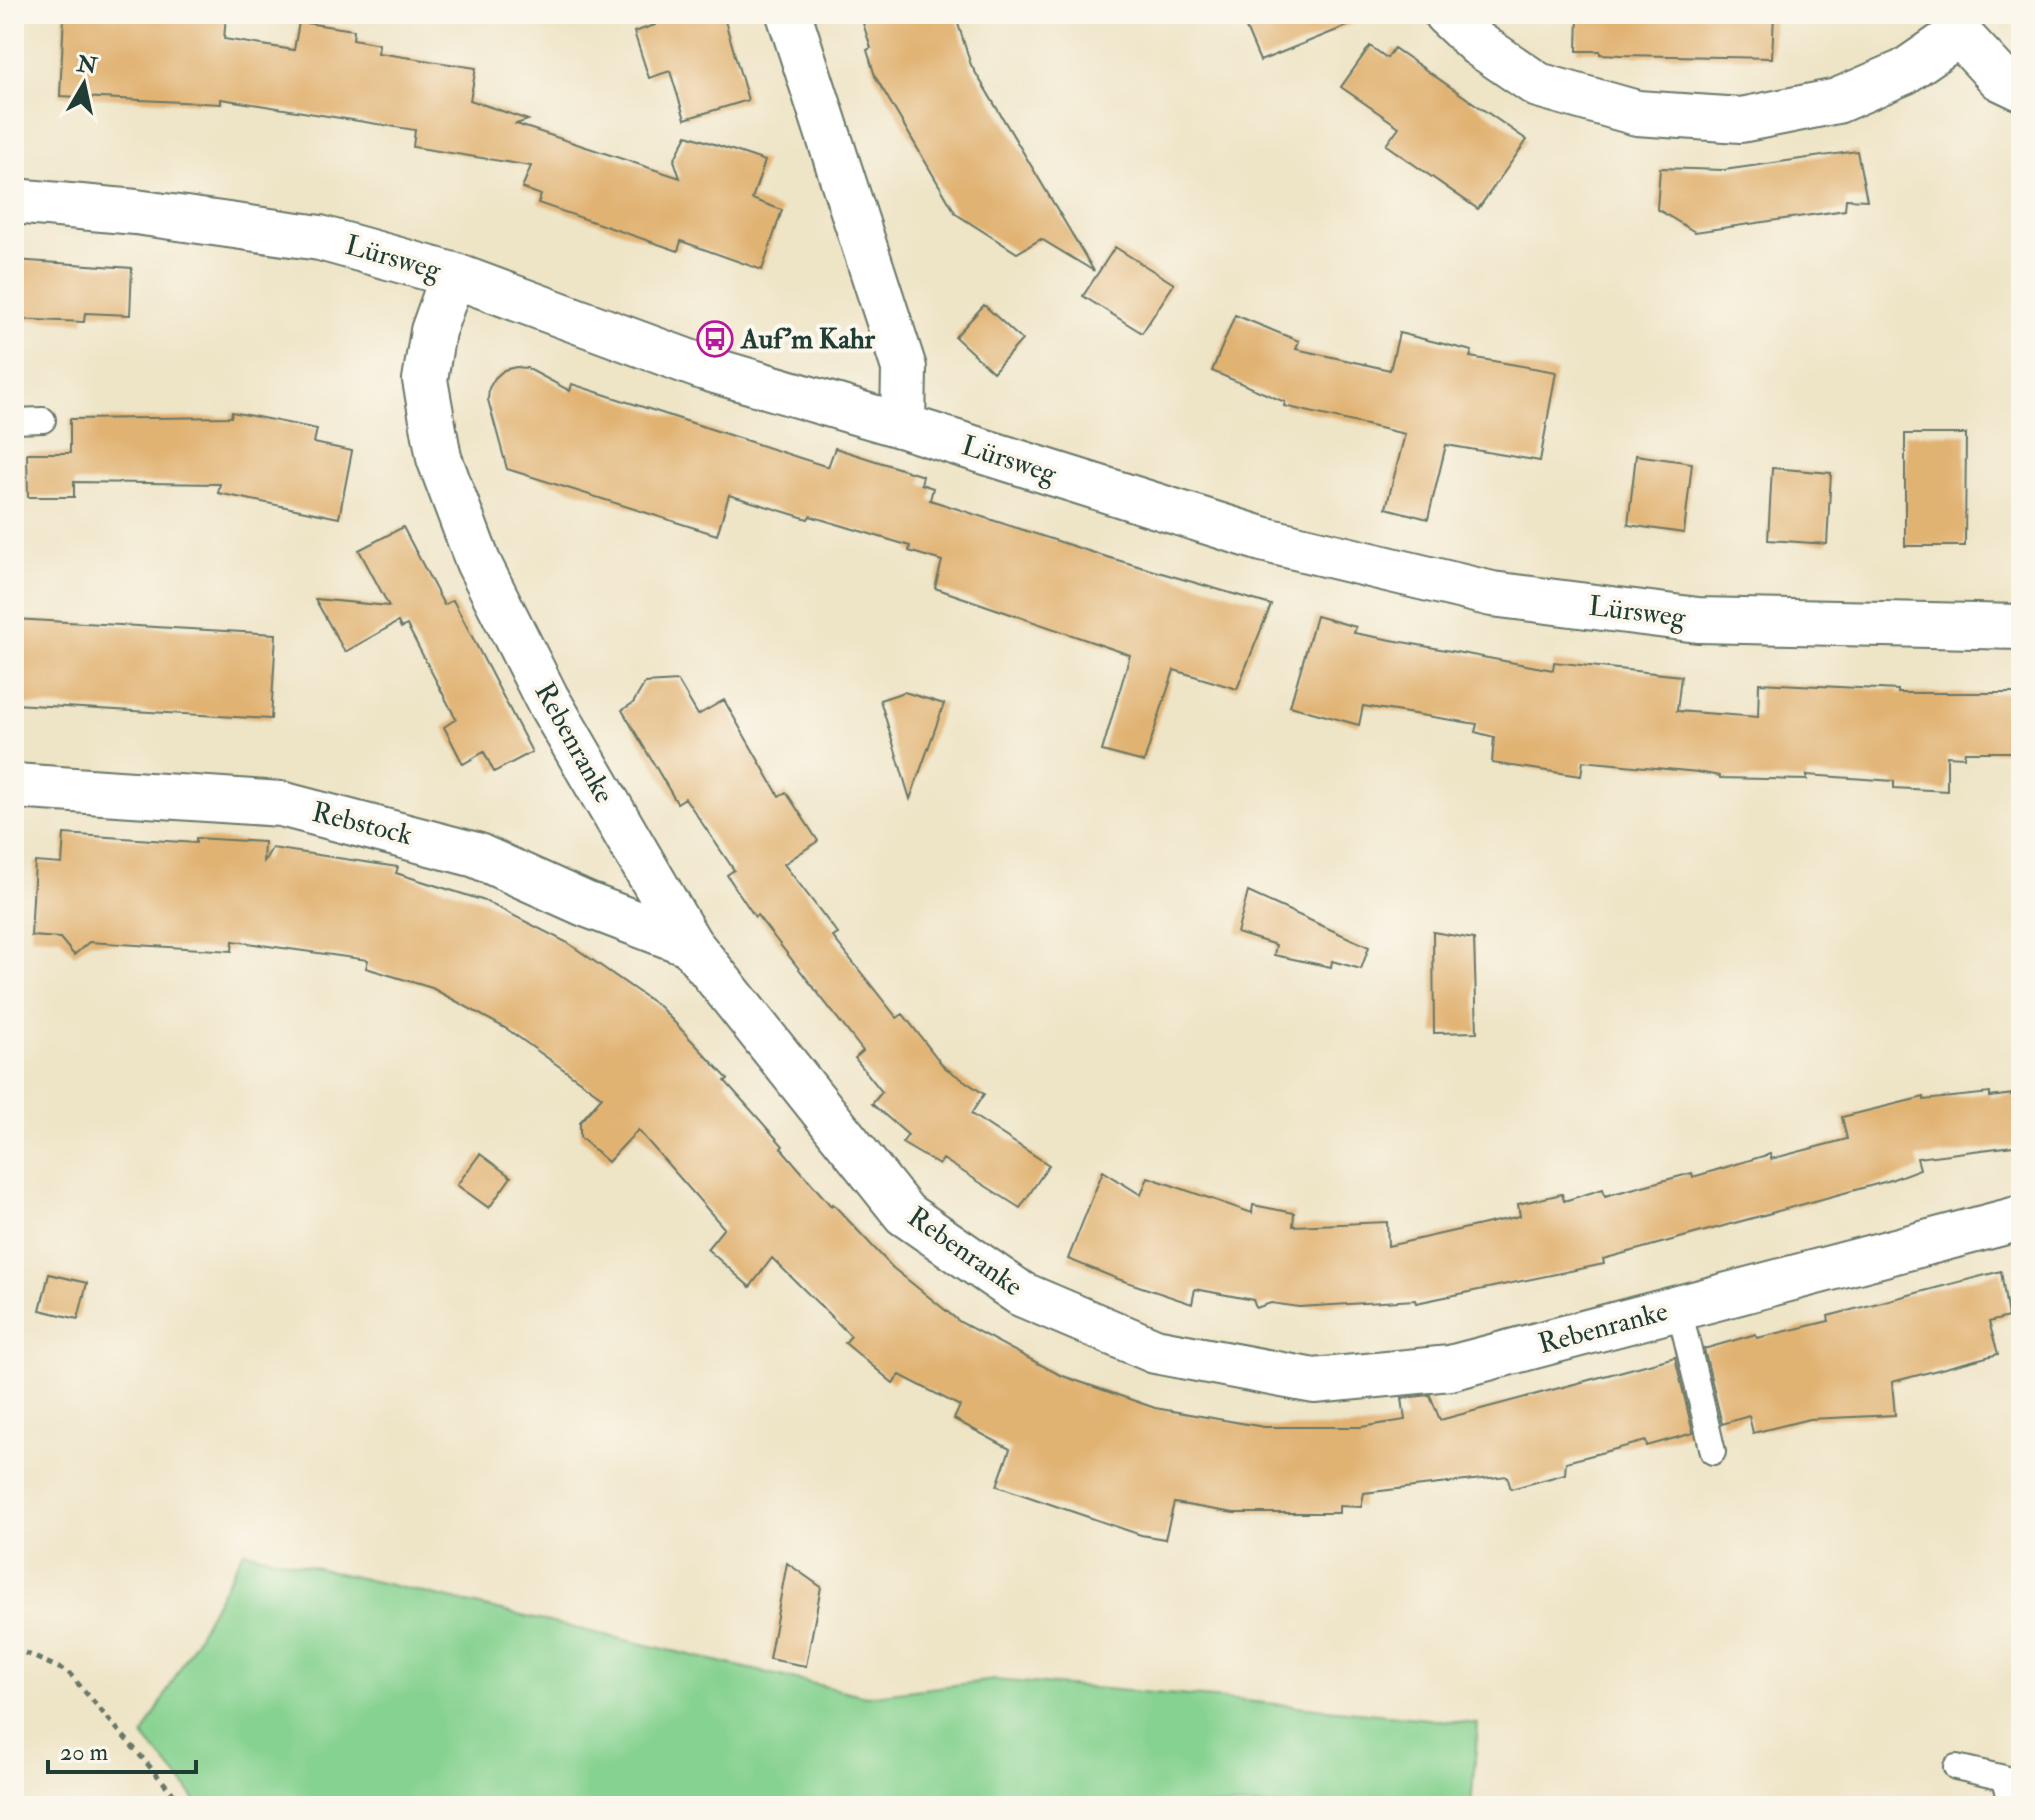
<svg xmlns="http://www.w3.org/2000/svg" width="2035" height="1820" font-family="'IM FELL Double Pica',serif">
<rect width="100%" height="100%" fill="#fbf7ec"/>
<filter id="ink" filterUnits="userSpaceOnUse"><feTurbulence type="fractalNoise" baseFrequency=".0125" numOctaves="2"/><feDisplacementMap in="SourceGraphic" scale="16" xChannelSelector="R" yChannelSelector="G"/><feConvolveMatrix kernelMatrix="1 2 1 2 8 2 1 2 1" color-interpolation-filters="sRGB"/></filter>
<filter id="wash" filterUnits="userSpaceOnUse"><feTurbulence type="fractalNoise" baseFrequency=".006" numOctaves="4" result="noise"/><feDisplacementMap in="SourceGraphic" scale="32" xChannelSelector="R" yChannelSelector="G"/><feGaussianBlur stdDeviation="1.8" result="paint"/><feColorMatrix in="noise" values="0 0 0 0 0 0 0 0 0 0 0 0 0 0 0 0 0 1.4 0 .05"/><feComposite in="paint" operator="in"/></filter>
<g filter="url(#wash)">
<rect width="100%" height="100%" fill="#eee4c6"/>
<!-- green -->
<path fill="#86d290" stroke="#528862" stroke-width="2" d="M 244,1551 L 866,1696 L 995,1680 L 1214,1698 L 1478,1724 L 1471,1806 L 198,1806 L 188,1789 L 143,1736 Z"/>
<g id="blocks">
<!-- building -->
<path fill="#e1b373" d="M 64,14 L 226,16 L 224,39 L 294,50 L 299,22 L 354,30 L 353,39 L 379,44 L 378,53 L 476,68 L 470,100 L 528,120 L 516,124 L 680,178 L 674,160 L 687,135 L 765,161 L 752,199 L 782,210 L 762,270 L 681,241 L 678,251 L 538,203 L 541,195 L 522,188 L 531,166 L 413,147 L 415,130 L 221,99 L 221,104 L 60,96 Z
M 652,14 L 723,14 L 748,100 L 685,119 L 670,71 L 649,78 L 634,32 L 655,25 Z
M 860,14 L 955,14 L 971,65 L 1094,271 L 1041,239 L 1017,253 L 956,214 L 875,76 L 867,50 L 871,48 Z
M 1240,14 L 1372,14 L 1372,16 L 1260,61 Z
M 1578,14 L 1774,14 L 1772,58 L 1622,55 L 1600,54 L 1600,51 L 1577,51 Z
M 1370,46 L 1387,58 L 1394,48 L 1527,140 L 1478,209 L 1386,145 L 1399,127 L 1341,87 Z
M 1857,151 L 1867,200 L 1846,199 L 1845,210 L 1695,232 L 1657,209 L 1660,168 L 1724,170 Z
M 1115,247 L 1174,284 L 1142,333 L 1083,296 Z
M 14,260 L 132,268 L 130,315 L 85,313 L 84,322 L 14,319 Z
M 984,305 L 1022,340 L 993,372 L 955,337 Z
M 1235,315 L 1299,341 L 1296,349 L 1390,370 L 1399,333 L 1472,351 L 1470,357 L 1556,372 L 1540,461 L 1446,445 L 1428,519 L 1386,508 L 1405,434 L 1284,406 L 1285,402 L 1212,371 Z
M 516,367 L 527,368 L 570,391 L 572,384 L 828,467 L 835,448 L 923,476 L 921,484 L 933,488 L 930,500 L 1107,557 L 1271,605 L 1237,689 L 1174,670 L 1144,762 L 1102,751 L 1130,655 L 935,588 L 942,561 L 909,551 L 910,546 L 810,516 L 808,519 L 729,495 L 717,535 L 507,469 L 488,400 L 489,388 L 495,378 L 504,370 Z
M 232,412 L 317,429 L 314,443 L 352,451 L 339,518 L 218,493 L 220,484 L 74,482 L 74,497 L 28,497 L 27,453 L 70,453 L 70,419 L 231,417 Z
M 1905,434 L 1966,434 L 1965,546 L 1905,546 Z
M 1636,455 L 1692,463 L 1684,533 L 1628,525 Z
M 1772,468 L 1831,473 L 1827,544 L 1768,540 Z
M 403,527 L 444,605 L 453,600 L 532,752 L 494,772 L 484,752 L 463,764 L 444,727 L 456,719 L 407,625 L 401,628 L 398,622 L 345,652 L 315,599 L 389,606 L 359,550 Z
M 1316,616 L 1356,627 L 1354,633 L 1553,670 L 1554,662 L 1681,676 L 1677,711 L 1758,717 L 1759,683 L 1898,690 L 1898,693 L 2021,693 L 2021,752 L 1965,752 L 1964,757 L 1947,756 L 1947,791 L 1894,788 L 1894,781 L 1807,775 L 1807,780 L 1720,778 L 1720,776 L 1698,772 L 1583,761 L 1581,776 L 1492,763 L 1494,737 L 1475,732 L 1477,724 L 1363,706 L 1359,725 L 1290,706 Z
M 14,619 L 276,634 L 271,719 L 14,704 Z
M 678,681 L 698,715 L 724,700 L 779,796 L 786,792 L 818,841 L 784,864 L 838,934 L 833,937 L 897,1018 L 903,1014 L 944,1067 L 984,1094 L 971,1114 L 1049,1165 L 1020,1208 L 943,1159 L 939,1165 L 902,1143 L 908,1135 L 872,1104 L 882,1092 L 855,1058 L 863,1051 L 757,915 L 755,917 L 727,875 L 734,870 L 685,798 L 677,803 L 622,710 L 633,703 L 645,683 Z
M 904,692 L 944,704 L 910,799 L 880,700 Z
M 64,834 L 196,843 L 196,838 L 264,842 L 263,863 L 272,848 L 398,867 L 396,873 L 485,901 L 568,943 L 660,1007 L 728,1079 L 725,1081 L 783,1146 L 781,1148 L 831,1206 L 833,1204 L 893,1268 L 960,1322 L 1060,1375 L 1155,1408 L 1264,1427 L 1361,1427 L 1405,1420 L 1402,1398 L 1430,1395 L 1440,1420 L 1675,1357 L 1693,1433 L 1647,1446 L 1646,1441 L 1566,1462 L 1565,1474 L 1511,1489 L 1507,1476 L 1364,1493 L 1361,1507 L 1339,1506 L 1339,1513 L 1234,1513 L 1174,1503 L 1165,1539 L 1141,1535 L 997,1486 L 1010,1449 L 954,1419 L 960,1406 L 900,1375 L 893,1383 L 845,1343 L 851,1336 L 772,1258 L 750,1287 L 707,1249 L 724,1228 L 638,1130 L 608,1162 L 580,1137 L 580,1122 L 602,1097 L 507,1029 L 432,988 L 366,968 L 368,960 L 233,941 L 232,951 L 89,942 L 74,955 L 60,938 L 31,936 L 35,862 L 62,864 Z
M 1248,892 L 1369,947 L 1361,969 L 1332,961 L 1331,967 L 1274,955 L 1276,945 L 1237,933 Z
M 1433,932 L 1474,939 L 1477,1032 L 1434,1033 Z
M 1990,1093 L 1990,1097 L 2021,1093 L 2021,1145 L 1917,1158 L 1920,1169 L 1888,1181 L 1603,1259 L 1604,1264 L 1416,1303 L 1415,1300 L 1299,1307 L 1271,1303 L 1256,1308 L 1253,1300 L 1195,1289 L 1192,1304 L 1118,1279 L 1068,1259 L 1103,1171 L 1141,1195 L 1148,1177 L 1252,1213 L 1253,1205 L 1294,1213 L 1293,1226 L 1387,1222 L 1388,1246 L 1520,1216 L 1518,1204 L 1562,1194 L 1564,1201 L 1603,1189 L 1605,1196 L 1692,1173 L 1693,1177 L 1770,1154 L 1771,1159 L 1847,1139 L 1842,1117 L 1924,1097 L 1924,1100 Z
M 480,1154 L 511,1177 L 489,1208 L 457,1185 Z
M 2001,1271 L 2008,1317 L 1989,1322 L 1998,1354 L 1892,1382 L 1895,1415 L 1809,1419 L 1753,1433 L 1749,1416 L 1722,1424 L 1704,1349 L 1756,1334 L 1757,1338 L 1829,1321 L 1828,1316 Z
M 49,1274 L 87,1283 L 78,1319 L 40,1310 Z
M 787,1563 L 821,1587 L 806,1666 L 769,1659 Z"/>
</g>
</g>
<g filter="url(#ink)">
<use href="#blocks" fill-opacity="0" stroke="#677767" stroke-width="2"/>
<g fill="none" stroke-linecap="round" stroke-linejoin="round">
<defs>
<path id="service" d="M 14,421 L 43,420
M 1679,1308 L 1713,1452
M 1956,1767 L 2004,1778 L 2013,1806"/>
<path id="minor" d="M 789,14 L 904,368 L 903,426
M 1446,14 L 1478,44 L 1538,85 L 1637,113 L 1741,120 L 1837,101 L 1904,72 L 1959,34 L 2000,78 L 2021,88
M 14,201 L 136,212 L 320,238 L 453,275 L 705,368 L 903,426 L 1262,539 L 1492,594 L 1698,620 L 2021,627
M 453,275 L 433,331 L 425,380 L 439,458 L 478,562 L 546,697 L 690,944 L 905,1214 L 1021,1294 L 1155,1351 L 1314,1381 L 1450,1368 L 2021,1218
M 14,786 L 281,804 L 476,855 L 585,904 L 690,944"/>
</defs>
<!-- service casing -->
<use href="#service" stroke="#677767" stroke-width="28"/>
<!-- minor casing -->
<use href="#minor" stroke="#677767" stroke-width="48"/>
<!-- path -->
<path stroke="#677767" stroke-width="5" stroke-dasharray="6 6" stroke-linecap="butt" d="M 14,1648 L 68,1672 L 176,1797 L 180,1806"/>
<!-- service -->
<use href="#service" stroke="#fff" stroke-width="24"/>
<!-- minor -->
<use href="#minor" stroke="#fff" stroke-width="44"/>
</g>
</g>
<!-- icons -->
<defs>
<symbol id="bus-ring" viewBox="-11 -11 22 22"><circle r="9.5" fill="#fbf7ec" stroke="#b5179e" stroke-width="1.5"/><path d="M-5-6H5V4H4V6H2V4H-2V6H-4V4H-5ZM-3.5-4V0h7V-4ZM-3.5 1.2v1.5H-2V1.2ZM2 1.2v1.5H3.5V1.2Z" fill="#b5179e"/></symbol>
</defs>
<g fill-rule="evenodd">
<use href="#bus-ring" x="695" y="319" width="40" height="40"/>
</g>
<g text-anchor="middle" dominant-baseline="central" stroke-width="8" stroke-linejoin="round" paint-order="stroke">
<!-- street labels -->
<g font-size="28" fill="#1f3d34" stroke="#fbf7ec">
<text transform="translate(393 258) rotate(16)">Lürsweg</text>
<text transform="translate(1009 460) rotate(18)">Lürsweg</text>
<text transform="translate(1637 612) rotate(7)">Lürsweg</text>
<text transform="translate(574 743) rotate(61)">Rebenranke</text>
<text transform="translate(362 824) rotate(14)">Rebstock</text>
<text transform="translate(965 1252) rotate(35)">Rebenranke</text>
<text transform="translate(1603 1328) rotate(-15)">Rebenranke</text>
</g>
<!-- poi labels -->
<g font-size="28" font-weight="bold" fill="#1f3d34" stroke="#fbf7ec" text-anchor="start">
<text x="741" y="339">Auf'm Kahr</text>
</g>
</g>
<!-- margin -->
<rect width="2035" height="1820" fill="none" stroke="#fbf7ec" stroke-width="48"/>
<!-- north arrow -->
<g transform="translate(84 84) rotate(9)" stroke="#fbf7ec" stroke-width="6" paint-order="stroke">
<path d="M0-6L14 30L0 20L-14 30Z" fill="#1f3d34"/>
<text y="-12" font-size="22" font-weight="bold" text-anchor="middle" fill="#1f3d34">N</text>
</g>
<!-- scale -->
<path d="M48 1760v12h148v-12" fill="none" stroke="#1f3d34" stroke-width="4"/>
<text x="60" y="1760" font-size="24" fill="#1f3d34" stroke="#fbf7ec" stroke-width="6" paint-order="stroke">20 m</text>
</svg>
